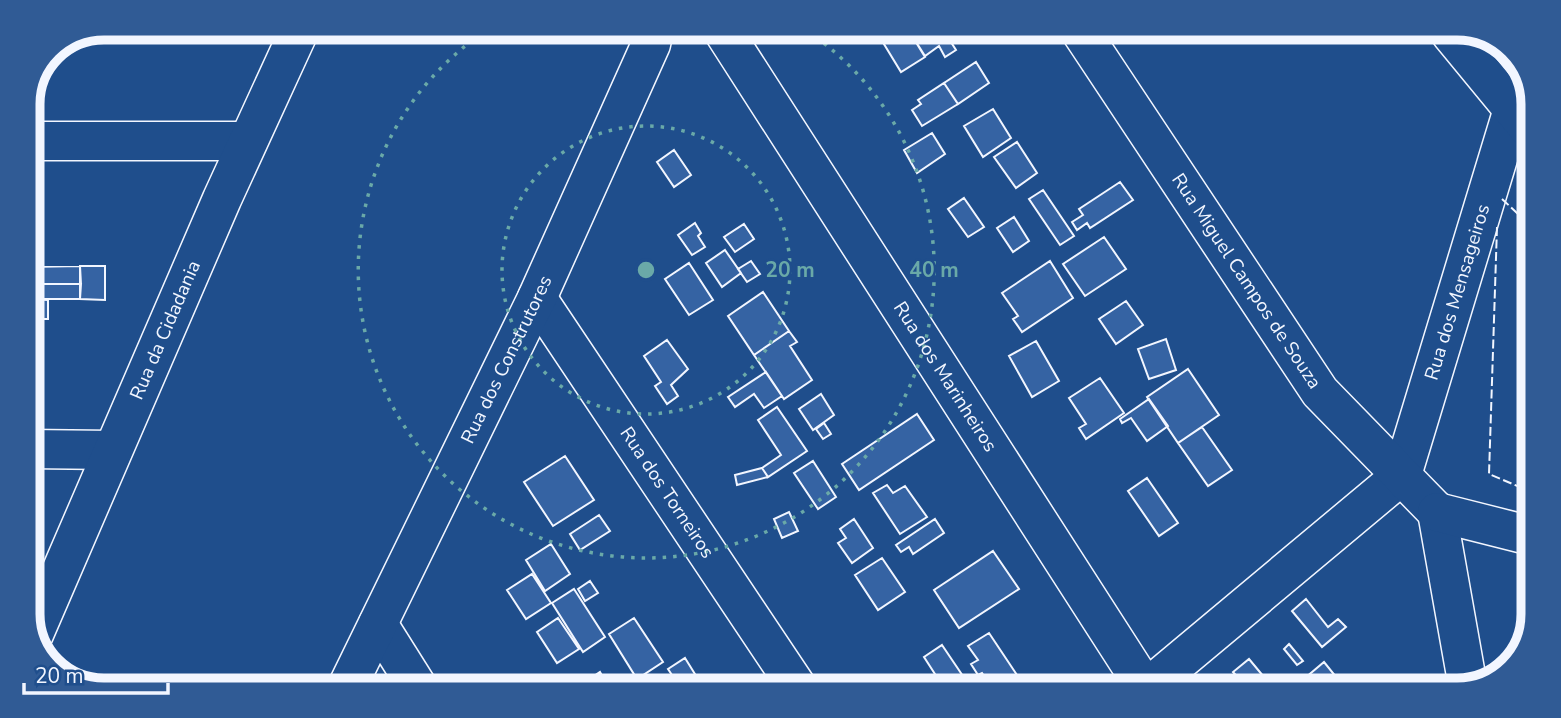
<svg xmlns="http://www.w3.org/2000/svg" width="1561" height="718" font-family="'Nunito Sans',sans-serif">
<rect width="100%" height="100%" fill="#1f4e8c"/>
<!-- building -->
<path fill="#3563a3" stroke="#f2f6ff" stroke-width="2" d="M 140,28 L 171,28 L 172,34 L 140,35 Z
M 198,28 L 228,29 L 228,36 L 198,37 Z
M 876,31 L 909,31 L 925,57 L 901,72 Z
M 917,31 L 954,32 L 956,35 L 949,39 L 956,50 L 945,57 L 939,46 L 925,56 L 911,34 Z
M 976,62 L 989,83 L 958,104 L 944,83 Z
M 944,83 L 958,104 L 922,126 L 912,110 L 921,104 L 918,100 Z
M 993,109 L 1011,138 L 983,157 L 964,126 Z
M 932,133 L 945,154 L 917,173 L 904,150 Z
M 1017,142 L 1037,173 L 1016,188 L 994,157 Z
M 674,150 L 691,175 L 674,187 L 657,162 Z
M 1120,182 L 1133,200 L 1090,228 L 1087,223 L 1077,230 L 1072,222 L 1083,215 L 1079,209 Z
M 1043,190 L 1074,236 L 1060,245 L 1029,199 Z
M 964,198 L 984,227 L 968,237 L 948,209 Z
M 1014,217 L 1029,241 L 1013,252 L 997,228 Z
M 695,223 L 701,233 L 698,236 L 705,247 L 692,255 L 678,235 Z
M 744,224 L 754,239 L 735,252 L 724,237 Z
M 1104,237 L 1126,269 L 1085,296 L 1063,264 Z
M 725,250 L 741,273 L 722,287 L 706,263 Z
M 751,261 L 760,274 L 747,282 L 738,269 Z
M 1050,261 L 1073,298 L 1022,332 L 1013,319 L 1018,316 L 1002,293 Z
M 689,263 L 713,300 L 689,315 L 665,279 Z
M 80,266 L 105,266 L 105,300 L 80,299 Z
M 80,266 L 81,284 L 28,284 L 28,267 Z
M 28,284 L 81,284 L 80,299 L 28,299 Z
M 763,292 L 789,331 L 754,355 L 728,316 Z
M 28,299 L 48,300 L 48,319 L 28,319 Z
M 1126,301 L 1143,325 L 1116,344 L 1099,319 Z
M 789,331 L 797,342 L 790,346 L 812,380 L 784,399 L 754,355 Z
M 1166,339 L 1176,370 L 1149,379 L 1138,349 Z
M 667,340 L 688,369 L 671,385 L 678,396 L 667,404 L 655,386 L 661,382 L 644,356 Z
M 1036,341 L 1059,381 L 1032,397 L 1009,356 Z
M 1188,369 L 1219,415 L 1178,443 L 1147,397 Z
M 766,372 L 782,396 L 764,408 L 754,394 L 735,407 L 728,397 Z
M 1100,378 L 1124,413 L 1086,439 L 1079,428 L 1086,424 L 1069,398 Z
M 821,394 L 834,415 L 813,430 L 799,409 Z
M 1149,399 L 1168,426 L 1147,441 L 1131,418 L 1122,423 L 1120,419 Z
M 777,407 L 807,451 L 768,477 L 762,468 L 781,455 L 758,420 Z
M 917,414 L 934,440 L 859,490 L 842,464 Z
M 824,423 L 831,434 L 823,439 L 816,429 Z
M 1202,427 L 1232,470 L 1208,486 L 1178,443 Z
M 565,456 L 594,500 L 553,526 L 524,482 Z
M 813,461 L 836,497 L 818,509 L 794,473 Z
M 762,468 L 768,477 L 737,485 L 735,475 Z
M 1147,478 L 1178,523 L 1159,536 L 1128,491 Z
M 887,485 L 893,493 L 905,486 L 927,517 L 900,534 L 873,493 Z
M 789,512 L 798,531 L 782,538 L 774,519 Z
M 599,515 L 610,531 L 580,550 L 570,534 Z
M 854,519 L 873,548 L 852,563 L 838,543 L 846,538 L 840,529 Z
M 935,519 L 944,533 L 913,554 L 909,547 L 901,552 L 896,545 Z
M 551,544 L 570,574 L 545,591 L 526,560 Z
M 993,551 L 1019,589 L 959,628 L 934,590 Z
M 882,558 L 905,592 L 878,610 L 855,575 Z
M 532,574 L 551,603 L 526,619 L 507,590 Z
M 590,581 L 598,593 L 585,601 L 578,589 Z
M 574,589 L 605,637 L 583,652 L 552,603 Z
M 1306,599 L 1328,627 L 1338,619 L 1346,627 L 1322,647 L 1292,611 Z
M 558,618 L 579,649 L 557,663 L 537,632 Z
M 634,618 L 663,662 L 637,679 L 609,634 Z
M 989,633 L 1019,678 L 1004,688 L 995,678 L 988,682 L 982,673 L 978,675 L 971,664 L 978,660 L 968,646 Z
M 1289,644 L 1303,661 L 1297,665 L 1284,649 Z
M 942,645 L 971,688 L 944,688 L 924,657 Z
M 685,658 L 703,687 L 680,687 L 668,669 Z
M 1249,659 L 1274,689 L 1248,689 L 1233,672 Z
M 1324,662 L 1341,683 L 1333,689 L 1292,689 Z
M 600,672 L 608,686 L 579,686 Z"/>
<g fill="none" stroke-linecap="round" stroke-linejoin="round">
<defs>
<g id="minor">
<path id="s1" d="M 723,31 L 1146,689 L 1402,475 L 1513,109"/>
<path id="s2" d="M 1081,32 L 1320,392 L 1437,512"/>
<path d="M 1451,34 L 1530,130"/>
<path d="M 28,141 L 248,141"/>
<path id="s3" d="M 537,298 L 797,687"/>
<path d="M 28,449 L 113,450"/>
<path d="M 1437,512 L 1468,687"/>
<path d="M 1437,512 L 1528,535"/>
<path d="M 378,624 L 417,686"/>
<path id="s4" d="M 34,634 L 222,199 L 300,29"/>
<path id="s5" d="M 348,685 L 537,298 L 651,44 L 654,30"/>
</g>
</defs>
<!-- minor casing -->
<use href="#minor" stroke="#f2f6ff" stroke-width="41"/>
<!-- minor -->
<use href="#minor" stroke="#1f4e8c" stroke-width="38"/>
<!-- fence -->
<path stroke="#f2f6ff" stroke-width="2" stroke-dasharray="9 3.5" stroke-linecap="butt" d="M 1502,199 L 1531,226
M 1497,227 L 1489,474 L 1529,491"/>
</g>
<!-- distance rings -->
<g fill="none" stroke="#6aa9a8" stroke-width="3.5" stroke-dasharray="3.5 7">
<circle cx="646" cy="270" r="144"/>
<path d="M807 31A288 288 0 1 1 487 30"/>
</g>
<g text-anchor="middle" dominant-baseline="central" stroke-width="5" stroke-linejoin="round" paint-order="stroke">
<!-- street labels -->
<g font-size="19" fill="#f2f6ff" stroke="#1f4e8c">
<text stroke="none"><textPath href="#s2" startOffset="299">Rua Miguel Campos de Souza</textPath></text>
<text stroke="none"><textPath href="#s1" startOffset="1307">Rua dos Mensageiros</textPath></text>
<text stroke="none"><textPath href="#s4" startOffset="331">Rua da Cidadania</textPath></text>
<text stroke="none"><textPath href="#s5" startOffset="362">Rua dos Construtores</textPath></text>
<text stroke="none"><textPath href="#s1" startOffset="411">Rua dos Marinheiros</textPath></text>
<text stroke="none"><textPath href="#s3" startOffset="234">Rua dos Torneiros</textPath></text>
</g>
</g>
<!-- crop -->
<path d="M0 0H1561V718H0ZM104 40H1457A64 64 0 0 1 1521 104V614A64 64 0 0 1 1457 678H104A64 64 0 0 1 40 614V104A64 64 0 0 1 104 40Z" fill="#305b95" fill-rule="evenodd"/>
<path fill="none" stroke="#f2f6ff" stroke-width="9" d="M104 40H1457A64 64 0 0 1 1521 104V614A64 64 0 0 1 1457 678H104A64 64 0 0 1 40 614V104A64 64 0 0 1 104 40Z"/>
<circle cx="646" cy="270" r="10" fill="#6aa9a8" stroke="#1f4e8c" stroke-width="3.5"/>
<g font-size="21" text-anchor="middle" font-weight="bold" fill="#6aa9a8" stroke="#1f4e8c" stroke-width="5" stroke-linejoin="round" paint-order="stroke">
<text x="790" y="277">20 m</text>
<text x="934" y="277">40 m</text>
</g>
<!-- scale -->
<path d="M24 683v10h144v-10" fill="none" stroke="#f2f6ff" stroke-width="3.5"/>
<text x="35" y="683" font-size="21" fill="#f2f6ff" stroke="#1f4e8c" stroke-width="5" paint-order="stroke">20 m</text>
</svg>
